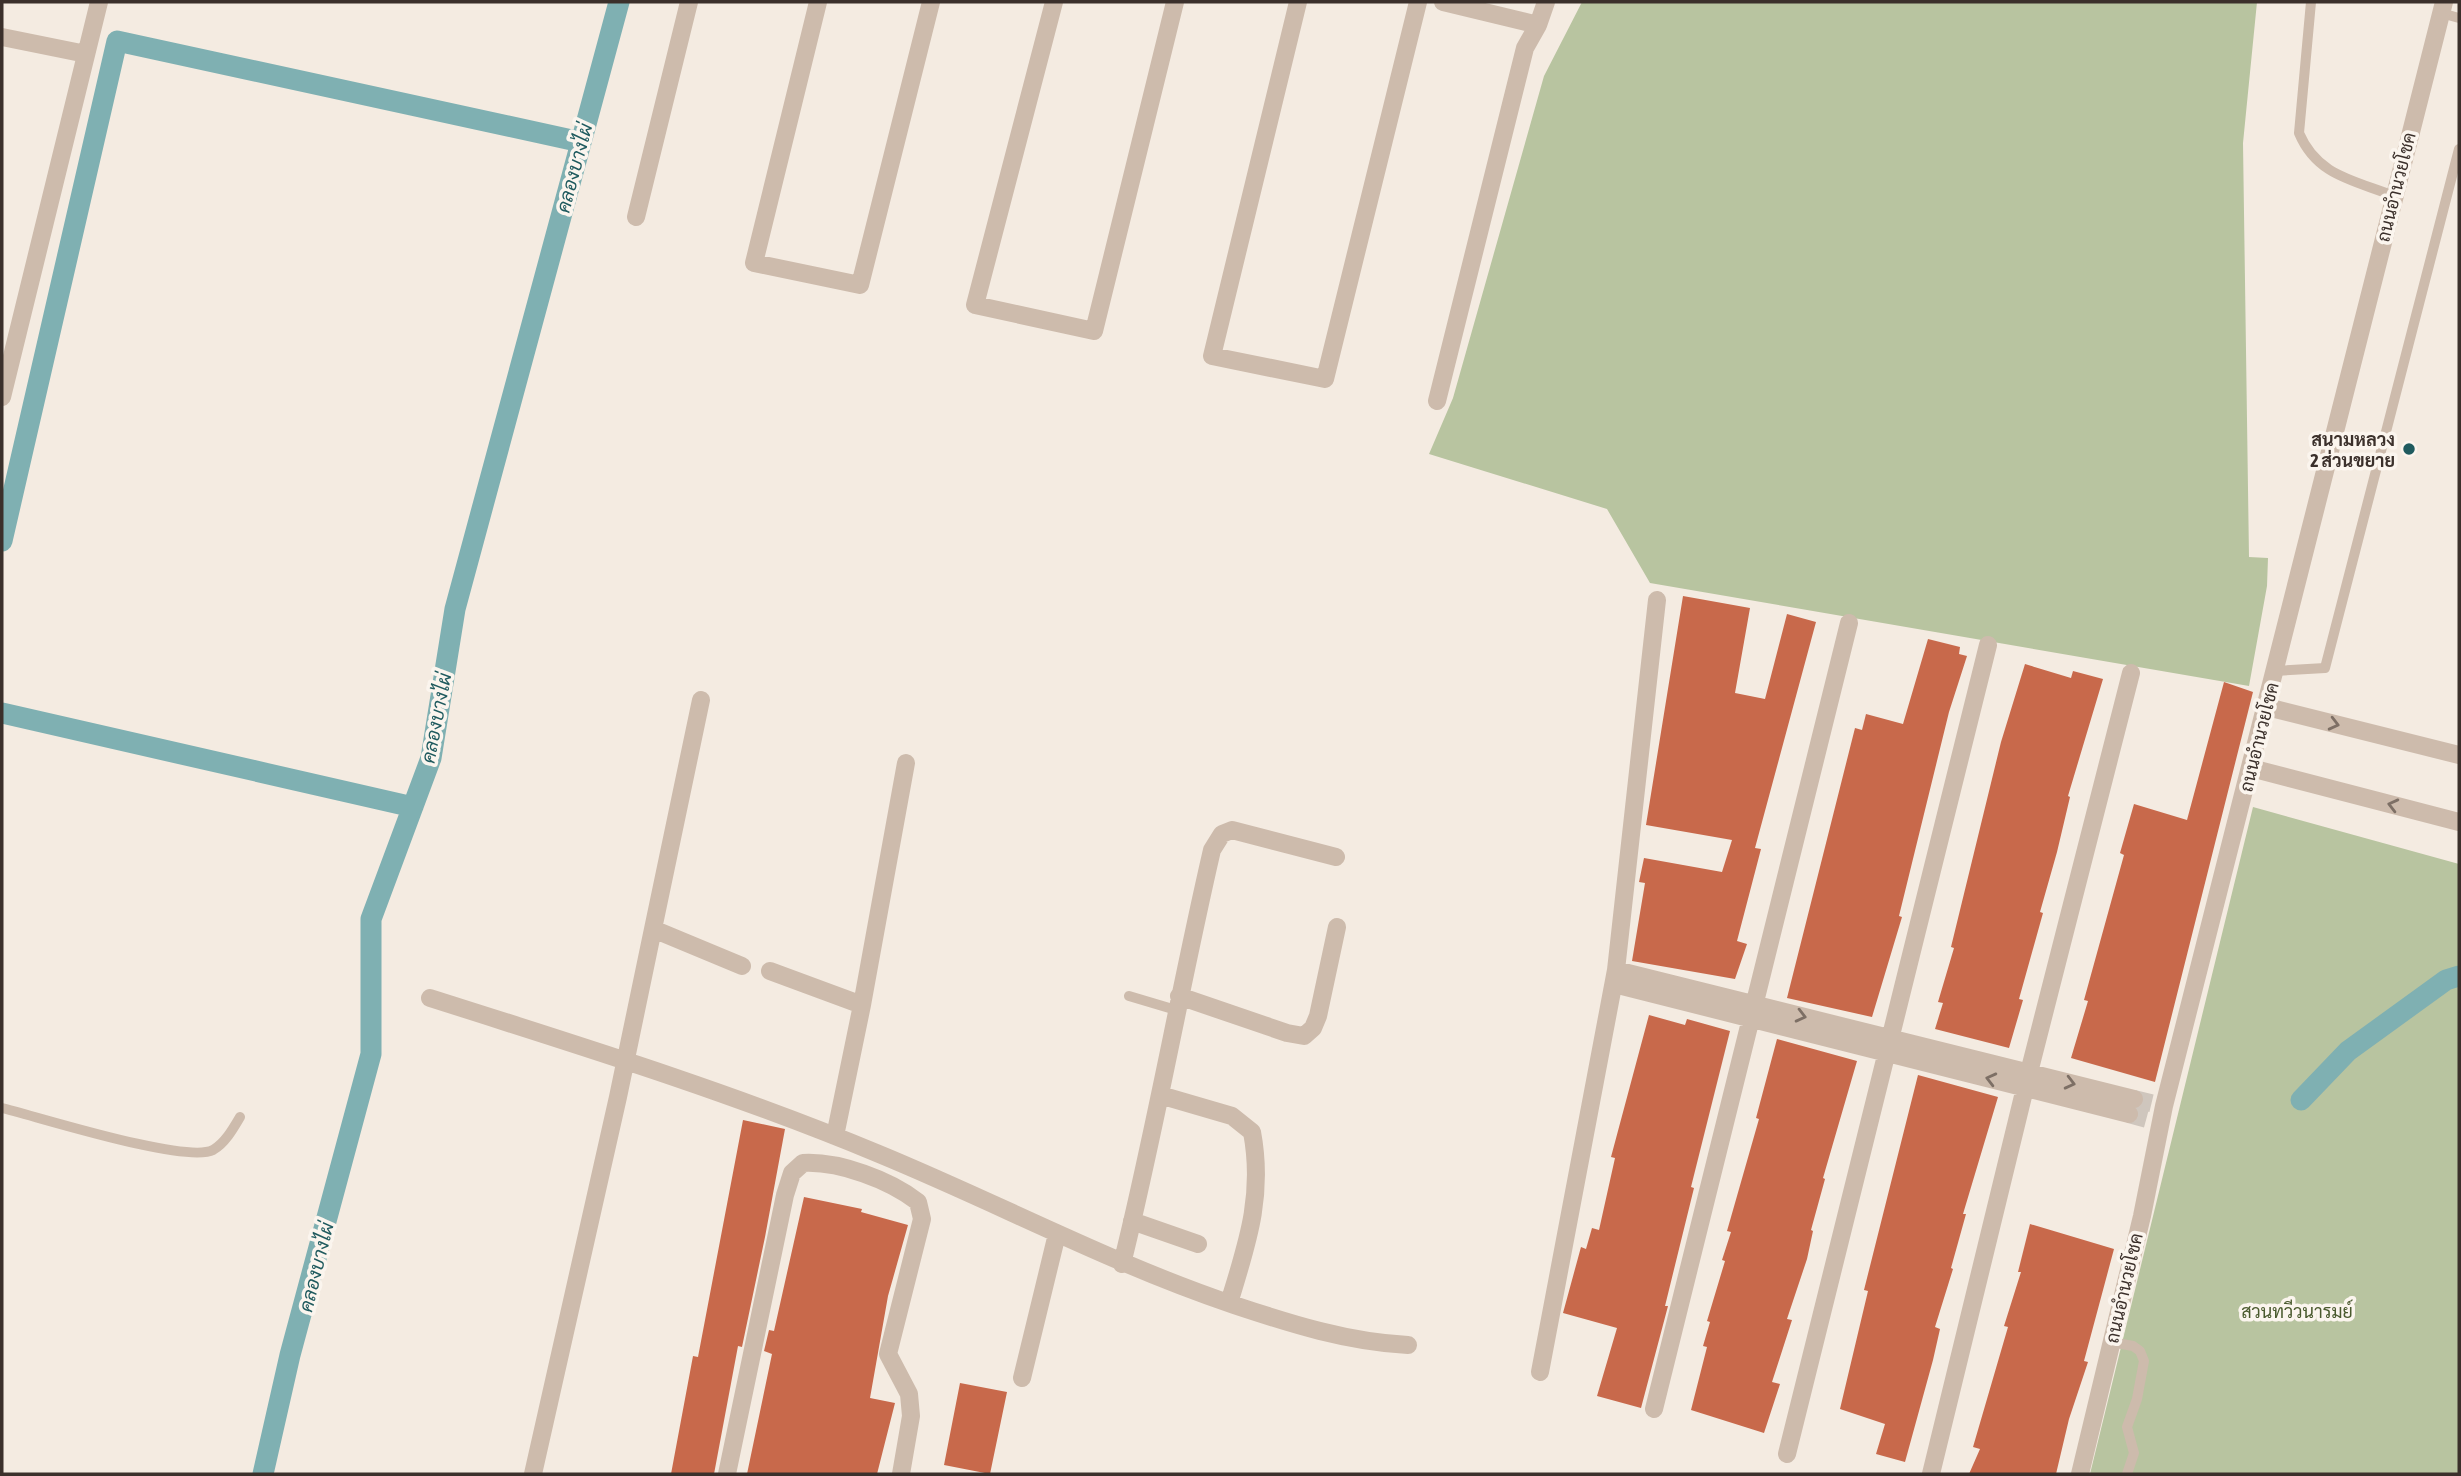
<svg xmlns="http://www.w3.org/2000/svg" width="2461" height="1476" font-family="'Asap Condensed',Sarabun,sans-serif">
<rect width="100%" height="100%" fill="#f4ebe1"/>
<!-- green -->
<path fill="#b8c4a0" d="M 1582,2 L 2257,2 L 2243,143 L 2249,557 L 2268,558 L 2267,586 L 2249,686 L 1650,583 L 1607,509 L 1429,454 L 1453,398 L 1544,76 Z
M 2253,807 L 2459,864 L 2459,1474 L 2090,1474 Z"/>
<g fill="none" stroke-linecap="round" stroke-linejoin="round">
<!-- canal -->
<path stroke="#7fb0b2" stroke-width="21" d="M 2,541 L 117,41 L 581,142
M 2,713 L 413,807
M 2301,1100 L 2348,1051 L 2446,980 L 2459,976
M 263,1474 L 290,1355 L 371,1054 L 371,919 L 431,758 L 455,609 L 619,2"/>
</g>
<!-- building -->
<path fill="#c8694b" d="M 1683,596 L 1750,608 L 1735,693 L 1765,699 L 1787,614 L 1816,622 L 1755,848 L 1761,849 L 1737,941 L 1747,944 L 1735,979 L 1632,961 L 1645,883 L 1639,882 L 1644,858 L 1722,872 L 1732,840 L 1646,825 Z
M 1928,639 L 1960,647 L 1959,654 L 1967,656 L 1949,712 L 1899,916 L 1902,917 L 1872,1017 L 1787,998 L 1855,728 L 1862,730 L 1866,714 L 1903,724 Z
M 2025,664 L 2071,678 L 2073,671 L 2103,679 L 2068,796 L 2070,797 L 2057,852 L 2040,912 L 2043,913 L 2019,999 L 2023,1000 L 2009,1048 L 1935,1029 L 1943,1003 L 1938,1002 L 1954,948 L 1951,947 L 2001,742 Z
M 2224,682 L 2253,692 L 2155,1082 L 2071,1058 L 2088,1001 L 2084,1000 L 2124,855 L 2120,853 L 2134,804 L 2187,820 Z
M 1649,1015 L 1685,1025 L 1687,1019 L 1730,1031 L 1691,1187 L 1694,1188 L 1665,1306 L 1668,1306 L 1641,1408 L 1597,1396 L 1617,1328 L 1563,1313 L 1581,1247 L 1586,1249 L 1592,1228 L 1599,1230 L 1615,1158 L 1611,1157 Z
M 1777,1039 L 1857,1061 L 1823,1178 L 1825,1179 L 1811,1230 L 1813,1231 L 1807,1259 L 1787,1319 L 1792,1320 L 1772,1382 L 1780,1384 L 1764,1433 L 1691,1410 L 1707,1347 L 1703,1346 L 1710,1322 L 1707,1321 L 1725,1261 L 1722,1260 L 1731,1232 L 1727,1231 L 1759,1119 L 1756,1118 Z
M 1918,1075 L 1998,1097 L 1963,1214 L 1966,1214 L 1951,1268 L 1953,1269 L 1935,1327 L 1940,1329 L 1933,1360 L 1905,1462 L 1876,1454 L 1885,1424 L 1840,1409 L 1868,1291 L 1864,1290 Z
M 743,1120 L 785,1129 L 765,1237 L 742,1347 L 738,1346 L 714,1474 L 671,1474 L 693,1356 L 698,1357 Z
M 804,1197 L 862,1209 L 861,1212 L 908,1225 L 888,1296 L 870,1398 L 895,1403 L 877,1474 L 747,1474 L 772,1354 L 764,1351 L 769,1330 L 774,1331 Z
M 2030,1224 L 2114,1249 L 2084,1361 L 2088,1362 L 2069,1419 L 2056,1474 L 1969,1474 L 1980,1449 L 1973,1447 L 2008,1327 L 2004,1326 L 2021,1272 L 2018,1272 Z
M 960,1383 L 1007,1392 L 990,1474 L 944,1465 Z"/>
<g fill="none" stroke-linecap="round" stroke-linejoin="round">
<!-- minor-tunnel -->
<path stroke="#cfc6bd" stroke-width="18" stroke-dasharray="18 9" stroke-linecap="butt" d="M 2134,1099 L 2155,1104
M 2129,1114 L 2151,1120"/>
<!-- service -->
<path stroke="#cdbbac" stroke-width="10" d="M 2311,2 L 2299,133 C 2317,176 2354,180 2394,196
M 2441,13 L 2459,18
M 2275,671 L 2325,668 L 2459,149
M 1129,996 L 1176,1010
M 2,1108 C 39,1117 186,1164 213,1150 C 225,1143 233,1129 240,1117
M 2111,1342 L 2133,1346 L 2140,1351 L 2144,1361 L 2137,1399 L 2127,1427 L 2134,1453 L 2127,1474"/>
<!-- minor -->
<path stroke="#cdbbac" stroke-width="18" d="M 818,2 L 754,263 L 860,285 L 931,2
M 1054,2 L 975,305 L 1094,331 L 1175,2
M 1298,2 L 1212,356 L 1325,379 L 1418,2
M 1443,2 L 1538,25 L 1546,2
M 2,37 L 86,54
M 636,217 L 689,2
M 2,397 L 99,2
M 1437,401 L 1525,48 L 1538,25
M 2267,707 L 2459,755
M 2251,768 L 2459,822
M 653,929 L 701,700
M 1616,970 L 2134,1099
M 770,971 L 862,1005
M 1614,984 L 2129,1114
M 1179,996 L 1287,1033 L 1304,1036 L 1313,1028 L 1318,1016 L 1337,927
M 430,998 C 581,1046 733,1093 879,1154 C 998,1203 1112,1264 1234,1305 C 1291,1324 1348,1342 1408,1345
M 1160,1095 L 1232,1116 L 1252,1132 C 1264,1196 1247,1244 1229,1303
M 835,1136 L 862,1005 L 906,763
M 1132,1221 L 1198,1244
M 1122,1264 C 1156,1127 1180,988 1212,850 L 1222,834 L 1232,830 L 1336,857
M 1540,1372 L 1616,970 L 1657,600
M 1022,1378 L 1057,1234
M 1654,1409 L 1849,623
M 1787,1454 L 1988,645
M 533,1474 L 618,1097 L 653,929 L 742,966
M 727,1474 L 785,1195 L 792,1173 L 803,1163 C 839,1161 890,1180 918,1202 L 922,1219 L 888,1354 L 909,1394 L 911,1416 L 901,1474
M 1931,1474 L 2025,1088 L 2131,673"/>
<!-- tertiary -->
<path stroke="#cdbbac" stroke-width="18" d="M 2080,1474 L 2142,1216 L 2164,1106 L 2444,2"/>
</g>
<!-- one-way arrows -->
<defs><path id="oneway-chevron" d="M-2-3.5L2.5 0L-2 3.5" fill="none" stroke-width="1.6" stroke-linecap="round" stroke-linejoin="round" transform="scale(1.75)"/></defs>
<g stroke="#7d6f65">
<use href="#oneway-chevron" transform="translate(2334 724) rotate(14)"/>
<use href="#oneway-chevron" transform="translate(2393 805) rotate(-166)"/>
<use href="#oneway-chevron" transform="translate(1801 1016) rotate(14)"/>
<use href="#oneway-chevron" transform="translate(1991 1079) rotate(-166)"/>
<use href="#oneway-chevron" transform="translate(2070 1083) rotate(14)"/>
</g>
<!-- markers -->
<circle fill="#1f5a5e" stroke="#fbf5ee" stroke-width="2.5" cx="2409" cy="449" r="7"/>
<g text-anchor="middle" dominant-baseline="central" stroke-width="7" stroke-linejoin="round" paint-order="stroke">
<!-- street labels -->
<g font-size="18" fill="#3b302b" stroke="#fbf5ee">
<text transform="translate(2396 187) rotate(-76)">ถนนอำนวยโชค</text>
<text transform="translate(2259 737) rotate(-76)">ถนนอำนวยโชค</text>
<text transform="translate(2124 1288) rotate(-77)">ถนนอำนวยโชค</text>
</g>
<!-- poi labels -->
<g font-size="18" font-weight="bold" fill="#3b302b" stroke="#fbf5ee" text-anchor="end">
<text x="2395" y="439">สนามหลวง<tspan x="2395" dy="21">2 ส่วนขยาย</tspan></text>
</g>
<!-- park labels -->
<g font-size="18" fill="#4a5a2e" stroke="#fbf5ee">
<text x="2297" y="1311">สวนทวีวนารมย์</text>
</g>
<!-- water labels -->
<g font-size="19" font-style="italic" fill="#1f5a5e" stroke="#fbf5ee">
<text transform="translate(574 168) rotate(-75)">คลองบางไผ่</text>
<text transform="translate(436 718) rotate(-79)">คลองบางไผ่</text>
<text transform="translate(316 1267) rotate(-76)">คลองบางไผ่</text>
</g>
</g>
<!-- border -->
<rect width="2461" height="1476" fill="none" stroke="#3b302b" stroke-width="7"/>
</svg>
